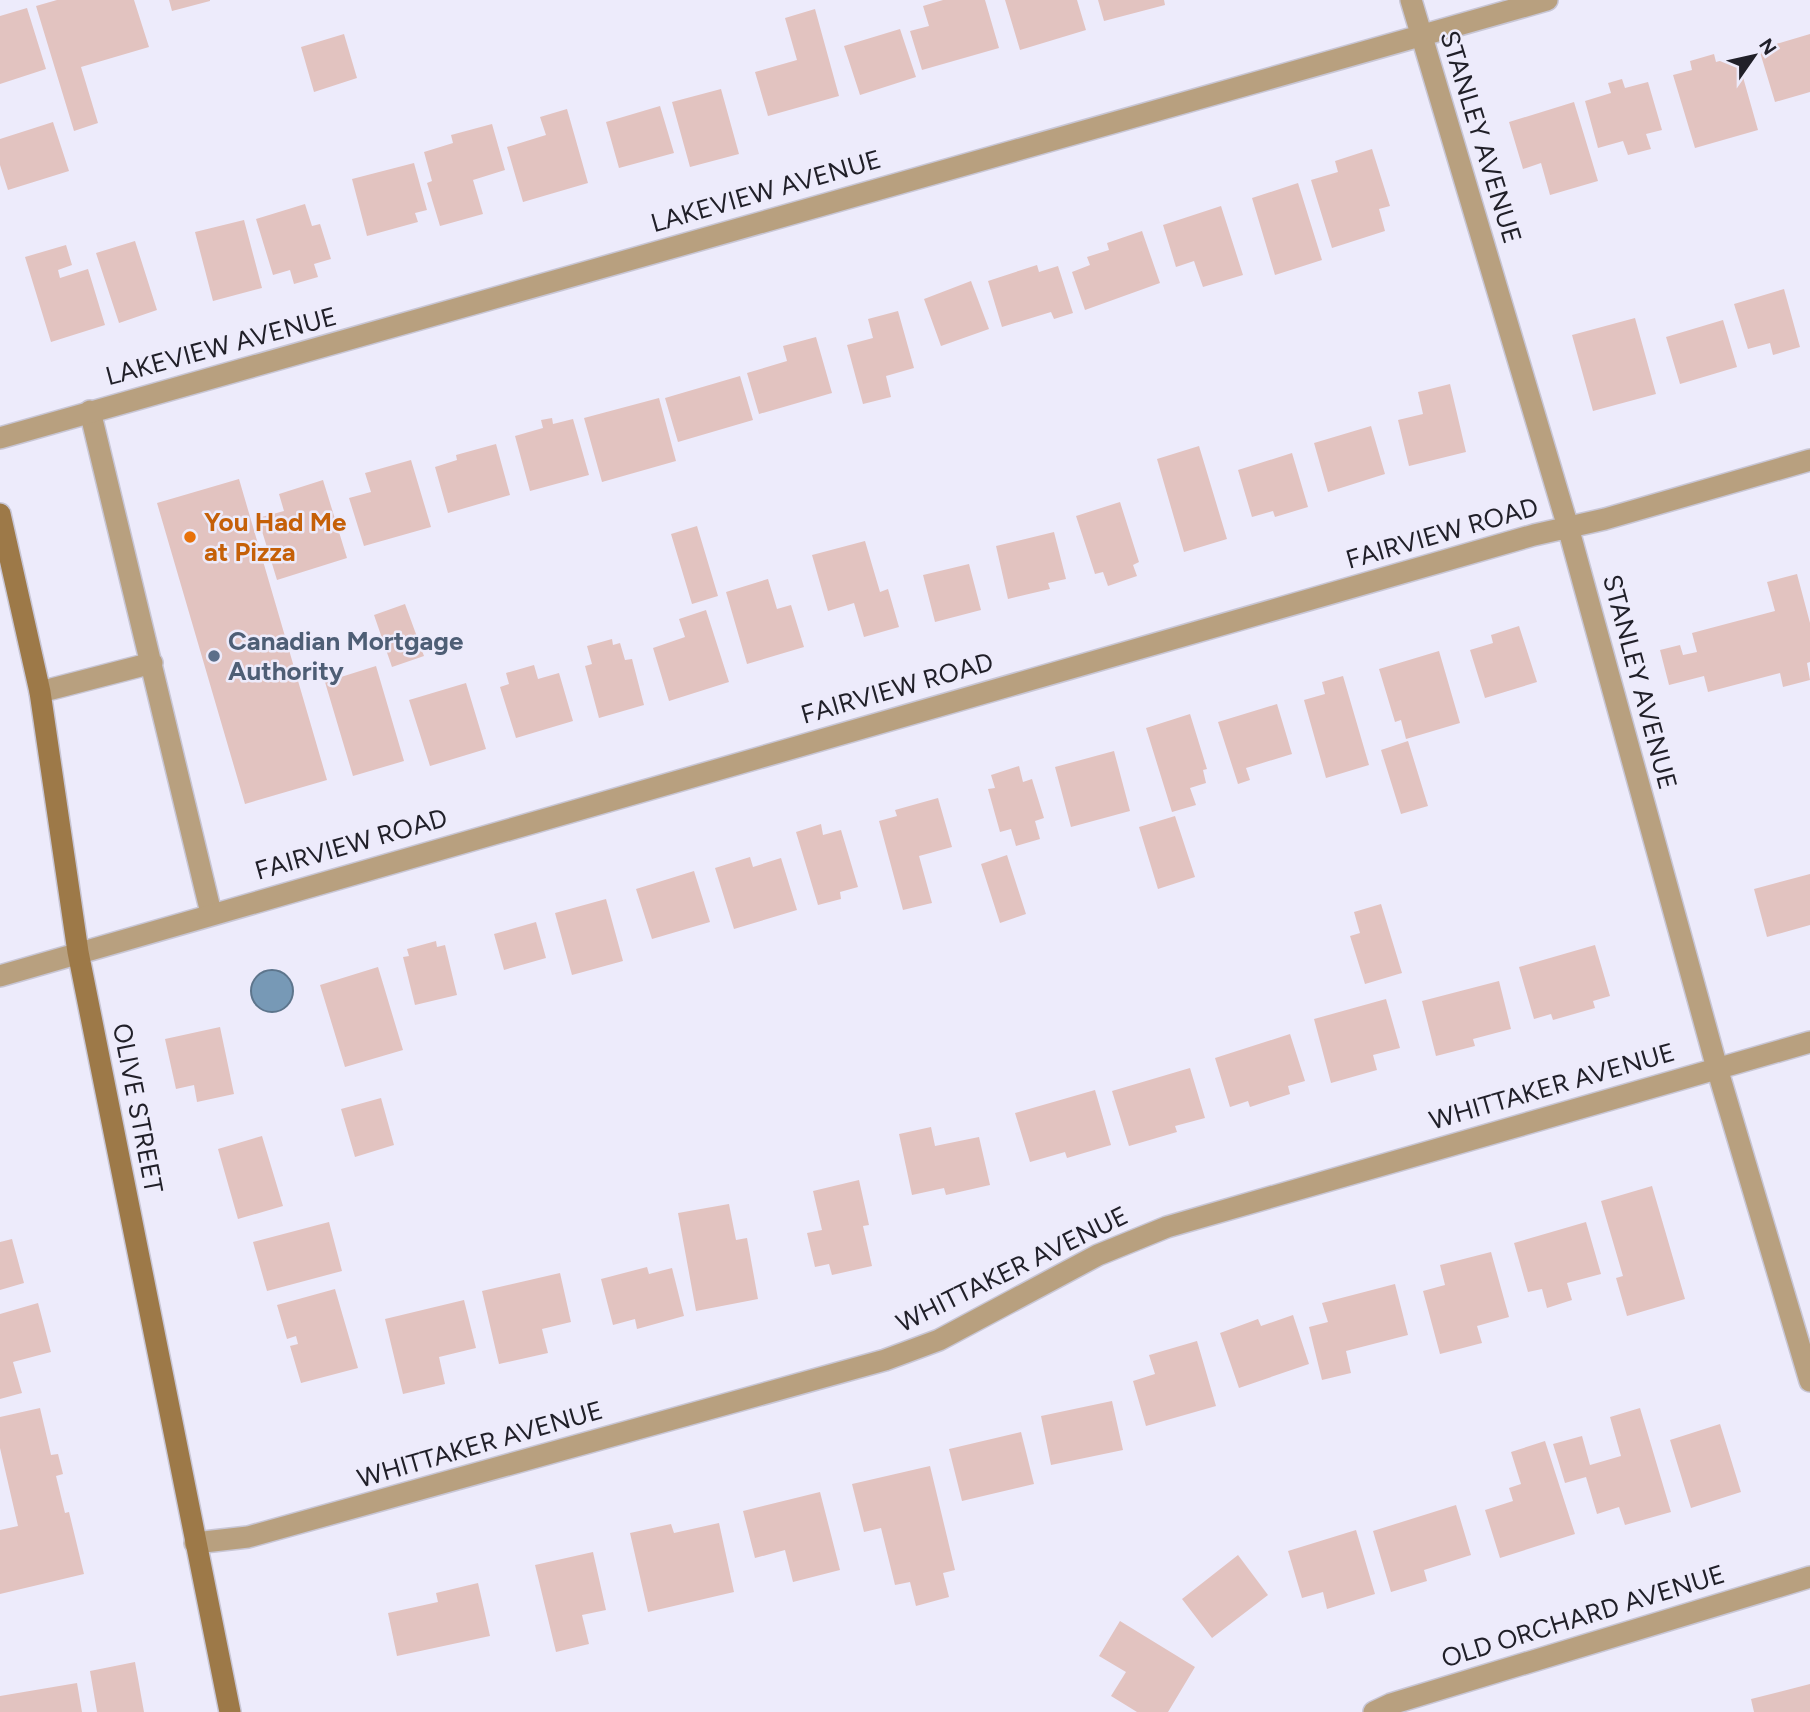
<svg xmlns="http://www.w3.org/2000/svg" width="1810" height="1712" font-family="Figtree,sans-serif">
<rect width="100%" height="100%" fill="#edebfb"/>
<!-- water -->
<path fill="#7799b6" stroke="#5d758c" stroke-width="2" d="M251 991a21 21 0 1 1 42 0a21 21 0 1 1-42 0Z"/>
<!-- building -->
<path fill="#e2c3c0" d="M 57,0 L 134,0 L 149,47 L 81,67 L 98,123 L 74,131 L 36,6 Z
M 169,0 L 210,0 L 210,1 L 172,11 Z
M 943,0 L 985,0 L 999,48 L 922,70 L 910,31 L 929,26 L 923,6 Z
M 1005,0 L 1077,0 L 1086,30 L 1020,50 Z
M 1098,0 L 1164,0 L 1165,5 L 1104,21 Z
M 27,8 L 46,69 L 0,84 L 0,16 Z
M 815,9 L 839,96 L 768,116 L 755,72 L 797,60 L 785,18 Z
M 900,29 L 916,77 L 860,95 L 844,46 Z
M 344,34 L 357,78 L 314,92 L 301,47 Z
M 1810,34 L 1810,92 L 1775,102 L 1759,49 Z
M 1714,54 L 1716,62 L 1737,56 L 1758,130 L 1695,148 L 1673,75 L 1692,70 L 1690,61 Z
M 1622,79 L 1625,88 L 1648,82 L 1662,130 L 1646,134 L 1651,149 L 1628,155 L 1623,141 L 1598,148 L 1585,101 L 1611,93 L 1608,83 Z
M 721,89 L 739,154 L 690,167 L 672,102 Z
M 1574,102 L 1598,181 L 1550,195 L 1541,163 L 1523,169 L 1509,122 Z
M 660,106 L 674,153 L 619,168 L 606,122 Z
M 567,109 L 588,183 L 523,202 L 507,147 L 546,135 L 540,117 Z
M 53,122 L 69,171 L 8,190 L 0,165 L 0,139 Z
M 492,124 L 505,170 L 473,180 L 483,214 L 440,226 L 427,183 L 432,181 L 424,152 L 453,143 L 451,135 Z
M 1372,149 L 1390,206 L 1379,209 L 1385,231 L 1332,248 L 1311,180 L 1338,172 L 1335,161 Z
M 414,163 L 427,210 L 415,213 L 418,222 L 367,236 L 352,179 Z
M 1298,183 L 1322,260 L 1275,275 L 1252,198 Z
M 305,204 L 312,226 L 320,224 L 331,259 L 314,264 L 318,277 L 294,284 L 290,270 L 273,275 L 256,219 Z
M 1221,206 L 1243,275 L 1203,287 L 1194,261 L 1176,267 L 1163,225 Z
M 244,220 L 262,288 L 213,301 L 195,232 Z
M 1142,231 L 1160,283 L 1085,310 L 1072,272 L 1090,265 L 1087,257 L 1109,250 L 1107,243 Z
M 135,241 L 157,310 L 119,323 L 96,253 Z
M 66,245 L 72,265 L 58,270 L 60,278 L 88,269 L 105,325 L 51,342 L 25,257 Z
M 1037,265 L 1039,272 L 1058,266 L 1073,313 L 1054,319 L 1051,312 L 1002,327 L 988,281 Z
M 971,281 L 989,329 L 941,346 L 924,299 Z
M 1784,289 L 1800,347 L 1773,355 L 1770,343 L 1748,349 L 1734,304 Z
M 898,311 L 914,368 L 886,376 L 891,397 L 863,404 L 847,345 L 873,338 L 868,319 Z
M 1635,318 L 1656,394 L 1593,411 L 1572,335 Z
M 1723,320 L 1737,367 L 1680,384 L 1666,337 Z
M 816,337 L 832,393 L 759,414 L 747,373 L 787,361 L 783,346 Z
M 740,376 L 753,420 L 678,442 L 665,398 Z
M 1450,384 L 1466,452 L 1409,466 L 1398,420 L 1423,414 L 1418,392 Z
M 659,398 L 676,461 L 602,482 L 584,418 Z
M 552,418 L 553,424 L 573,419 L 589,475 L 530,491 L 515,436 L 543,428 L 541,420 Z
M 1371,426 L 1385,474 L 1328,492 L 1314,443 Z
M 496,444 L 510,495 L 448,513 L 435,467 L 457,460 L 456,455 Z
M 1199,446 L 1227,539 L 1184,552 L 1157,459 Z
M 1292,453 L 1308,507 L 1275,517 L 1273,511 L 1252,517 L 1238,470 Z
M 411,460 L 431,527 L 364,546 L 349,498 L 371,492 L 365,473 Z
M 239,479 L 327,780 L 245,804 L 157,503 Z
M 323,480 L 347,558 L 277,580 L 258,518 L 284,511 L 279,494 Z
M 1120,502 L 1139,562 L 1133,565 L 1137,576 L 1108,586 L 1103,572 L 1095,574 L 1076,516 Z
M 697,526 L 718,596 L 692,604 L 671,534 Z
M 1054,532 L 1066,579 L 1048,583 L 1050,589 L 1008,599 L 996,546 Z
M 865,541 L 880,592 L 888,589 L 899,627 L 864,637 L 854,603 L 828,611 L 812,555 Z
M 969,564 L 981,610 L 935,622 L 923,575 Z
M 1797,574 L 1810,623 L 1810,662 L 1807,663 L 1810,680 L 1783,687 L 1780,673 L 1708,692 L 1704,676 L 1669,685 L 1660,650 L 1680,645 L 1683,655 L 1697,652 L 1692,633 L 1775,611 L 1767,582 Z
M 768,579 L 777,609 L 791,605 L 804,647 L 747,664 L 726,592 Z
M 405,604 L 424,656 L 392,667 L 374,615 Z
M 706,610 L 729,682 L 669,701 L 653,648 L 685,637 L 679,619 Z
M 1519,626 L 1537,682 L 1485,698 L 1470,650 L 1493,643 L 1491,635 Z
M 612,639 L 613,645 L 620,643 L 625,660 L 632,659 L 644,705 L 599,718 L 585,666 L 592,664 L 587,646 Z
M 1439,651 L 1460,723 L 1406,739 L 1401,720 L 1395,722 L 1379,669 Z
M 534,665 L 538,679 L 559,673 L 573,721 L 516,738 L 500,687 L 509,684 L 506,673 Z
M 376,666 L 404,761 L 353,776 L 325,682 Z
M 1343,676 L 1369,765 L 1326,778 L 1304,700 L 1325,694 L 1322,682 Z
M 466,683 L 486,749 L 430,766 L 409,700 Z
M 1277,704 L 1292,754 L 1246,768 L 1250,780 L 1238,784 L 1218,722 Z
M 1190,714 L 1207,769 L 1203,770 L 1206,783 L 1190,788 L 1196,805 L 1172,812 L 1146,728 Z
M 1408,741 L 1428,806 L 1401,814 L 1381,750 Z
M 1114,751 L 1130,811 L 1071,827 L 1055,767 Z
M 1019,766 L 1023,782 L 1032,779 L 1044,818 L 1035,821 L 1040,839 L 1016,846 L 1011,829 L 1000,832 L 988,789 L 995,788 L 991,775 Z
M 938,798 L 952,847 L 919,856 L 932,903 L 903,910 L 879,821 L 897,816 L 895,810 Z
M 1175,816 L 1195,877 L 1158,889 L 1139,827 Z
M 821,824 L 823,835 L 841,830 L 858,887 L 840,892 L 841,899 L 818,905 L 796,832 Z
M 1007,855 L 1026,914 L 1000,923 L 981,864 Z
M 750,857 L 753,867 L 781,858 L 797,910 L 734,929 L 715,868 Z
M 694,871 L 710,922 L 652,939 L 636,889 Z
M 1810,874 L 1810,925 L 1767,937 L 1754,889 Z
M 606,899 L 623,961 L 572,975 L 555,913 Z
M 1381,904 L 1402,973 L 1365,984 L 1350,936 L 1360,933 L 1354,912 Z
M 536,922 L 546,958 L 504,970 L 494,934 Z
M 436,941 L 437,947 L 445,945 L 457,995 L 415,1005 L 403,957 L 409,956 L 407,949 Z
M 1595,945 L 1610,996 L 1593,1001 L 1595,1008 L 1553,1020 L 1551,1014 L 1534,1019 L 1519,967 Z
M 378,967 L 403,1050 L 345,1067 L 320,985 Z
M 1499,981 L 1511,1029 L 1473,1039 L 1475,1046 L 1436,1056 L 1422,1001 Z
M 1386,999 L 1400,1048 L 1373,1055 L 1377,1070 L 1331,1083 L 1314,1019 Z
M 220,1027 L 234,1094 L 197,1102 L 194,1085 L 176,1089 L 165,1039 Z
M 1290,1034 L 1305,1081 L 1288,1086 L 1290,1094 L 1250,1107 L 1248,1101 L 1230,1107 L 1215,1058 Z
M 1190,1068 L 1205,1118 L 1175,1126 L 1177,1132 L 1129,1146 L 1112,1091 Z
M 1095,1090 L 1111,1145 L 1067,1158 L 1065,1152 L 1030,1162 L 1015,1113 Z
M 381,1098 L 394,1145 L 355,1157 L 341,1109 Z
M 931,1127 L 935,1146 L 979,1137 L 990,1185 L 946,1195 L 944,1188 L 912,1195 L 899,1134 Z
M 262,1136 L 283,1206 L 238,1219 L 218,1149 Z
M 859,1180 L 869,1225 L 863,1226 L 872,1266 L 832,1275 L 829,1264 L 815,1267 L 807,1233 L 822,1230 L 813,1191 Z
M 1652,1186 L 1685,1299 L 1627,1316 L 1616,1278 L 1623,1276 L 1601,1201 Z
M 729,1204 L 736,1240 L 747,1238 L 758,1299 L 696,1311 L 678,1213 Z
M 329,1222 L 342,1271 L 267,1291 L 253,1242 Z
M 1586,1222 L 1601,1274 L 1567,1283 L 1572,1300 L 1547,1308 L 1542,1289 L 1528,1292 L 1514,1243 Z
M 12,1239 L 24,1283 L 0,1290 L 0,1242 Z
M 1491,1252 L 1509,1317 L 1477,1326 L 1482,1343 L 1440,1354 L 1423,1291 L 1445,1285 L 1440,1265 Z
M 647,1267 L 649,1274 L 672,1268 L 684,1316 L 637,1329 L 635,1319 L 613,1325 L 601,1279 Z
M 560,1273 L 571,1322 L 542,1329 L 548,1353 L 499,1364 L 482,1291 Z
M 1395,1284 L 1408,1335 L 1346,1351 L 1351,1373 L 1322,1380 L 1309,1327 L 1328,1322 L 1322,1303 Z
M 335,1289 L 358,1368 L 301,1383 L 290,1346 L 298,1344 L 296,1336 L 287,1339 L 277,1305 Z
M 464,1300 L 476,1348 L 439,1357 L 445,1384 L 403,1394 L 385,1319 Z
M 38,1303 L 51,1352 L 13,1362 L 22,1393 L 0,1399 L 0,1314 Z
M 1293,1315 L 1309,1364 L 1239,1388 L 1220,1333 L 1258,1319 L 1261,1326 Z
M 1197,1341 L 1216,1406 L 1146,1426 L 1133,1381 L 1155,1374 L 1149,1355 Z
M 1112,1401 L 1123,1450 L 1051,1465 L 1041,1416 Z
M 40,1408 L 51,1455 L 58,1454 L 63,1474 L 56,1476 L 65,1513 L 69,1512 L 84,1574 L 0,1594 L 0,1530 L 18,1526 L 0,1448 L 0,1417 Z
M 1640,1408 L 1671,1512 L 1625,1525 L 1619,1507 L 1597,1514 L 1586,1477 L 1565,1483 L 1553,1444 L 1582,1436 L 1590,1465 L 1621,1456 L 1610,1417 Z
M 1720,1424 L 1741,1492 L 1691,1508 L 1670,1440 Z
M 1021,1432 L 1034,1484 L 962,1501 L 949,1449 Z
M 1545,1441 L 1575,1534 L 1500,1558 L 1485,1510 L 1513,1501 L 1509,1488 L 1521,1484 L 1511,1452 Z
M 930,1466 L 955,1570 L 943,1573 L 949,1597 L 916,1606 L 910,1582 L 895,1585 L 881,1528 L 864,1532 L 852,1484 Z
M 820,1492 L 840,1570 L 793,1582 L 785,1550 L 755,1558 L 743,1511 Z
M 1456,1505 L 1471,1555 L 1424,1570 L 1427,1581 L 1391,1592 L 1373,1531 Z
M 719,1523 L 734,1592 L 648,1612 L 630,1533 L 671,1524 L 674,1533 Z
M 1356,1530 L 1375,1594 L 1327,1609 L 1323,1592 L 1302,1598 L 1288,1551 Z
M 593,1552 L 606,1610 L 582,1615 L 589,1644 L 556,1652 L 535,1565 Z
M 1238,1555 L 1268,1595 L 1212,1638 L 1182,1599 Z
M 478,1583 L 490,1636 L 397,1656 L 388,1613 L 438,1602 L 436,1593 Z
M 1120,1621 L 1195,1667 L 1168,1712 L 1137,1712 L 1111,1696 L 1126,1672 L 1099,1656 Z
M 135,1662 L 144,1712 L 97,1712 L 90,1671 Z
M 77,1683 L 82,1712 L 0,1712 L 0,1696 Z
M 1810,1684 L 1810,1712 L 1754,1712 L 1751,1699 Z"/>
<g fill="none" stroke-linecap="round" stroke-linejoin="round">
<defs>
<path id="lane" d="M 90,411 L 211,913
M 40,692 L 152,663"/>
<path id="street" d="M 1411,0 L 1568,527 L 1717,1068 L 1810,1381
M 0,438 L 1547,0
M 0,976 L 1534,535 L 1605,519 L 1810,460
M 195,1543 L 248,1537 L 885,1360 L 939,1340 L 1098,1255 L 1167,1227 L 1810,1042
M 1374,1712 L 1391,1704 L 1810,1577"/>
<path id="secondary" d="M 0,514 L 40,692 L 78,952 L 230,1712"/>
</defs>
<!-- lane casing -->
<use href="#lane" stroke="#c8c6d5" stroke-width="24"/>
<!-- street casing -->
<use href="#street" stroke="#c8c6d5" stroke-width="24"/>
<!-- secondary casing -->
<use href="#secondary" stroke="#c8c6d5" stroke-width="24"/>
<!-- lane -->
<use href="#lane" stroke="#b8a07f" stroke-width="21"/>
<!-- street -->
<use href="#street" stroke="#b8a07f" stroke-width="21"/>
<!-- secondary -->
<use href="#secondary" stroke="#9d7948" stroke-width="21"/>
</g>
<!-- markers -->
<circle fill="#e8710a" stroke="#edebfb" stroke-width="2.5" cx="190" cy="537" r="7"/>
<circle fill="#5c6f8a" stroke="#edebfb" stroke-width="2.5" cx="214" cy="656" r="7"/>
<g text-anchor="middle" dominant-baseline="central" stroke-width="5" stroke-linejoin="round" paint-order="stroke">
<!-- street labels -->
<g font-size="26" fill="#212029" stroke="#edebfb">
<text transform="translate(1481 137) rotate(73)">STANLEY AVENUE</text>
<text transform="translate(766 191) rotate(-16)">LAKEVIEW AVENUE</text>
<text transform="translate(221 346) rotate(-15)">LAKEVIEW AVENUE</text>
<text transform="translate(1442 533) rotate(-16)">FAIRVIEW ROAD</text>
<text transform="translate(1640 682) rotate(75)">STANLEY AVENUE</text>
<text transform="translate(897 688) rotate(-16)">FAIRVIEW ROAD</text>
<text transform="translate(351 844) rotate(-16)">FAIRVIEW ROAD</text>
<text transform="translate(1552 1086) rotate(-16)">WHITTAKER AVENUE</text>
<text transform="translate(138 1108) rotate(79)">OLIVE STREET</text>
<text transform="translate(1012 1269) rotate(-26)">WHITTAKER AVENUE</text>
<text transform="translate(480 1444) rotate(-16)">WHITTAKER AVENUE</text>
<text transform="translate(1583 1616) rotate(-17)">OLD ORCHARD AVENUE</text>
</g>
<!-- food labels -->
<g font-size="26" font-weight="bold" fill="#c56008" stroke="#edebfb" text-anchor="start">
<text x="204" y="522">You Had Me<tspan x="204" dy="30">at Pizza</tspan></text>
</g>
<!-- service labels -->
<g font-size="26" font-weight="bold" fill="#4e5e75" stroke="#edebfb" text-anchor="start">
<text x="228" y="641">Canadian Mortgage<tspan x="228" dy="30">Authority</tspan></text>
</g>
</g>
<!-- north arrow -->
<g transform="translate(1754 56) rotate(56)" stroke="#edebfb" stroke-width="5" paint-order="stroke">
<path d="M0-5L12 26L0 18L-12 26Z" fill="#212029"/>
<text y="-10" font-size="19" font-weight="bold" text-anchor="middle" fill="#212029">N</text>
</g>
</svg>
